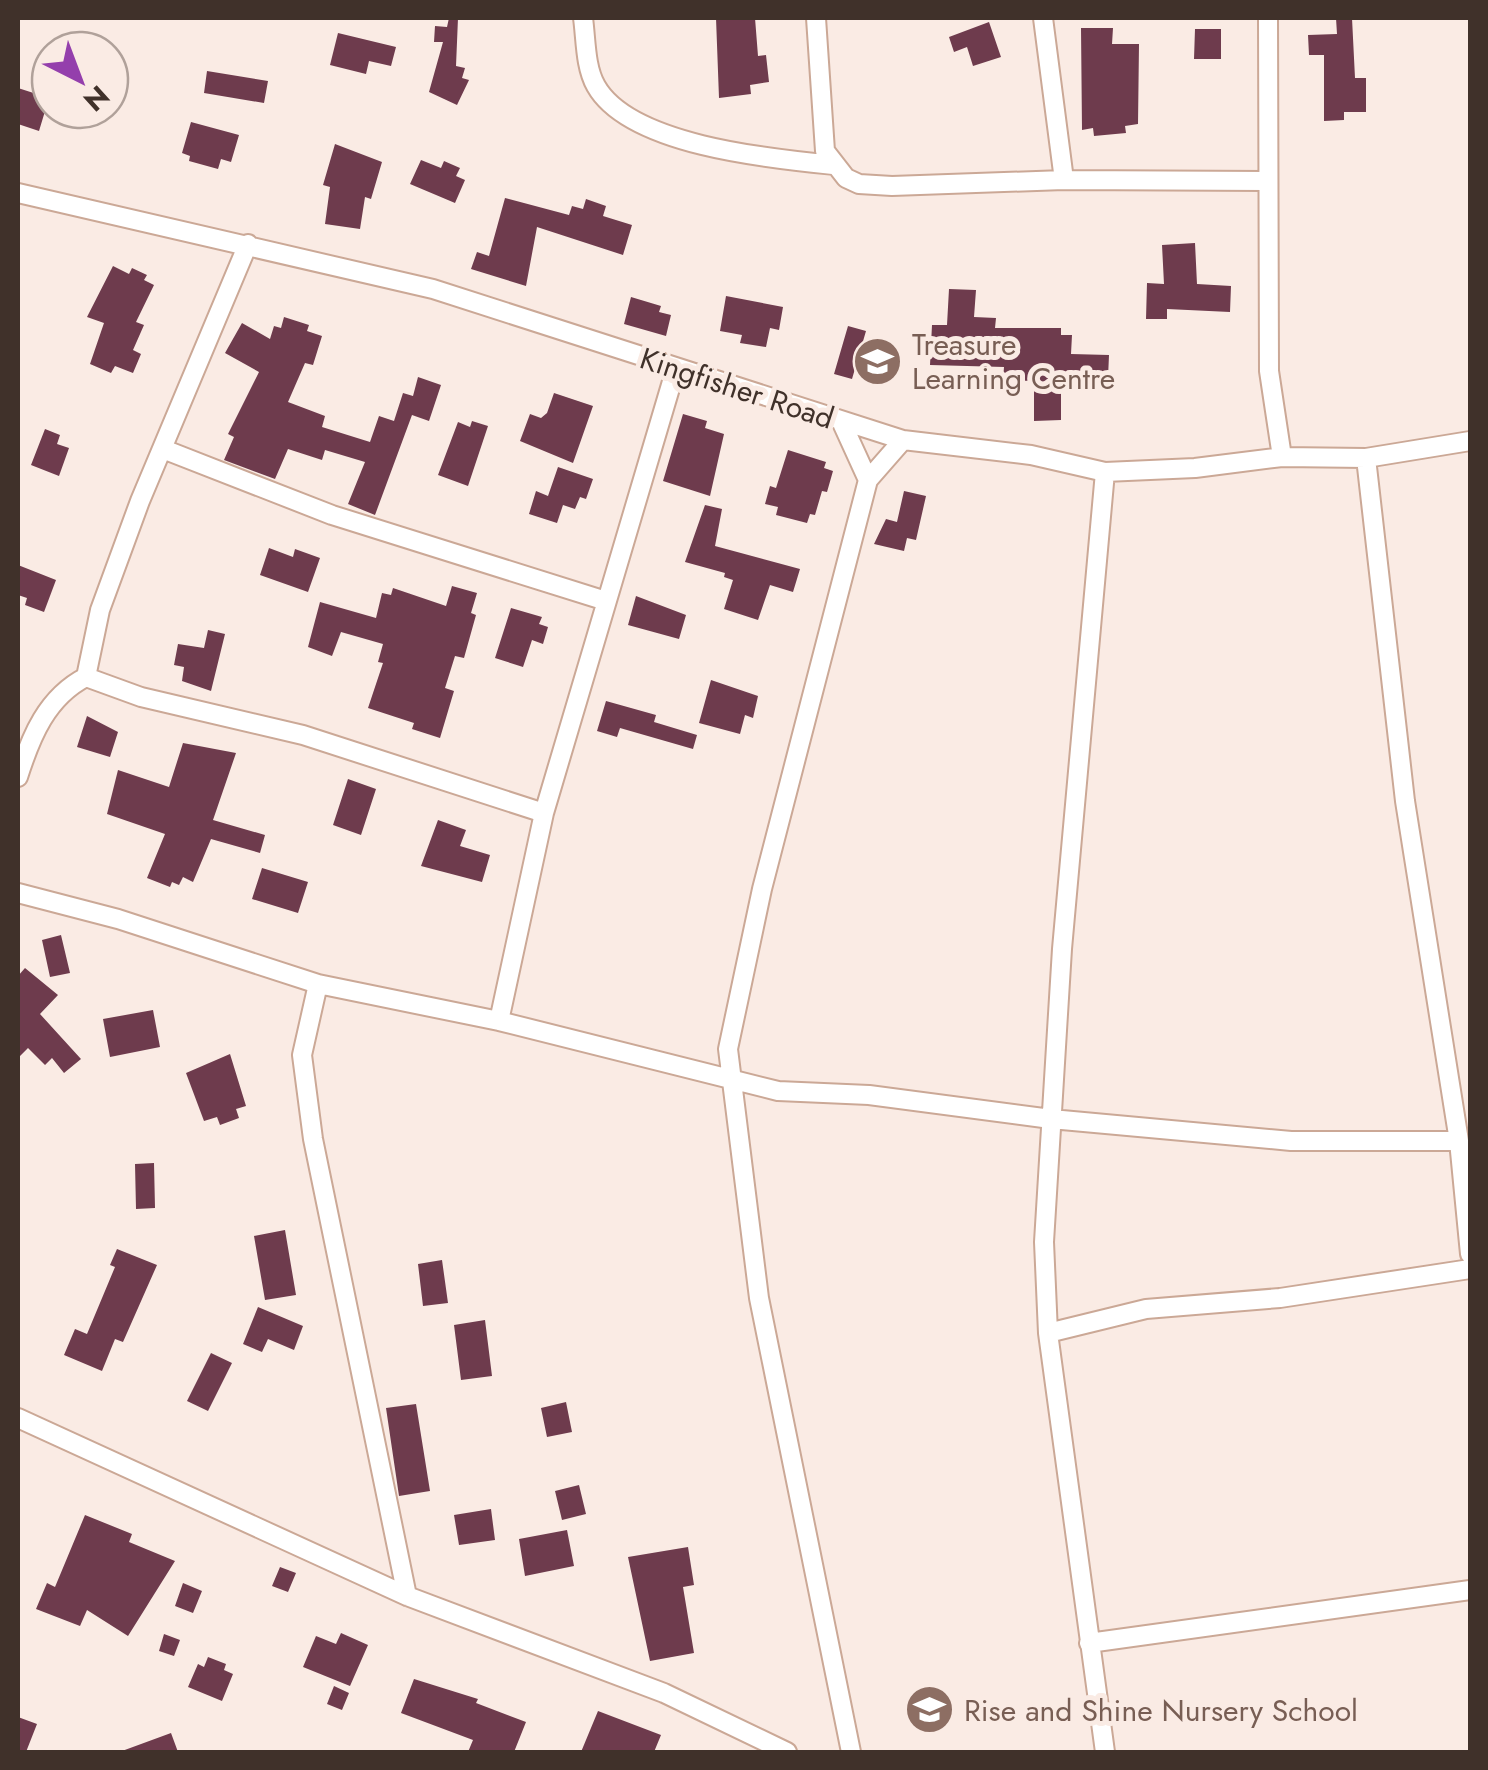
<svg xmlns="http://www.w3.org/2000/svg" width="1488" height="1770" font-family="Jost,sans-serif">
<rect width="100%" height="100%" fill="#faebe4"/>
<!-- building -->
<path fill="#6e3b4d" d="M 449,18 L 458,18 L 456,66 L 465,68 L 462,78 L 469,80 L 457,105 L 429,92 L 443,42 L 434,42 L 435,26 L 447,27 Z
M 716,18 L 755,18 L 758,56 L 766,55 L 769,82 L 750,85 L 751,94 L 719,98 Z
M 1336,18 L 1352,18 L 1355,78 L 1366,78 L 1366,112 L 1344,112 L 1344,120 L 1324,121 L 1324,55 L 1309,55 L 1308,35 L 1337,34 Z
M 989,22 L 1001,57 L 973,66 L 967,47 L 954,52 L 949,37 Z
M 1081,28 L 1113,28 L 1112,44 L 1139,44 L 1138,124 L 1125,126 L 1126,133 L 1094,136 L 1093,128 L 1082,130 Z
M 1195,29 L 1221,29 L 1221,59 L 1194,59 Z
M 338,33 L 396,47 L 391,66 L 369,61 L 366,74 L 330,65 Z
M 207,71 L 268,81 L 264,103 L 204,93 Z
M 18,88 L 49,98 L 39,131 L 18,124 Z
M 191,122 L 239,135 L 231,162 L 221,159 L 218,169 L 189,161 L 190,156 L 182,153 Z
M 335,144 L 382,162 L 371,199 L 365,197 L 360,229 L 325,224 L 330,187 L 323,185 Z
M 421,160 L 441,168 L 444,161 L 460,168 L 456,176 L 465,180 L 455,203 L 410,184 Z
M 505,198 L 569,215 L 572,206 L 583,209 L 586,199 L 606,206 L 603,216 L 632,225 L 623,255 L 537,227 L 526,286 L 471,269 L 477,252 L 489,256 Z
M 1195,243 L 1197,284 L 1231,286 L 1230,312 L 1167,309 L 1167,319 L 1146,319 L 1147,283 L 1164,284 L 1162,245 Z
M 113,266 L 129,274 L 132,268 L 147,275 L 144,280 L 154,285 L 136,322 L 144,325 L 133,350 L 141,354 L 133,373 L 115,366 L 111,373 L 90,364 L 104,323 L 87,317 Z
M 949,289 L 976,290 L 974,317 L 996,318 L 995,328 L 1061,328 L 1061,335 L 1072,335 L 1071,354 L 1109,355 L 1108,378 L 1061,377 L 1061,420 L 1034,421 L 1034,381 L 1003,380 L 1004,367 L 930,365 L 932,325 L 947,325 Z
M 726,296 L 783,307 L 779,330 L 770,328 L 766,347 L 740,343 L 742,335 L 720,331 Z
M 631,297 L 661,306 L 659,312 L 671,315 L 666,336 L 624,324 Z
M 284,317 L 309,325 L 307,331 L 322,336 L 313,365 L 305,363 L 288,402 L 325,416 L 322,427 L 370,442 L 379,416 L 394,421 L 403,393 L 413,396 L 418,377 L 441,385 L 429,421 L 412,415 L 375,515 L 348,504 L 365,462 L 325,450 L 322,460 L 288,449 L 275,479 L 224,460 L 234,437 L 228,434 L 259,372 L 225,353 L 242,323 L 270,339 L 274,326 L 281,328 Z
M 848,326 L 866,331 L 852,379 L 834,374 Z
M 554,393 L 593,406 L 573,463 L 520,441 L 530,414 L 541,418 L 547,413 Z
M 683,414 L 707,421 L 705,428 L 724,434 L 710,496 L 663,481 Z
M 472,421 L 488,426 L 468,486 L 438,475 L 458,422 L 470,427 Z
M 45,429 L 60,435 L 57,444 L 69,448 L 59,476 L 31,465 Z
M 788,450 L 826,462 L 824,468 L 833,471 L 827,492 L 822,491 L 815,515 L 810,514 L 807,523 L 776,515 L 778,507 L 765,504 L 770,486 L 776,488 Z
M 558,467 L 593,479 L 586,499 L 580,497 L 575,509 L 563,505 L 557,523 L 529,514 L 536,491 L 548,496 Z
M 904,491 L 926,496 L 916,540 L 907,538 L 904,551 L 874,544 L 886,519 L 897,522 Z
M 705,505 L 722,509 L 715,546 L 800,569 L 793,592 L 770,585 L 758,620 L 724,609 L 733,580 L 724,577 L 725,573 L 685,562 Z
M 269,548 L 293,557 L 295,549 L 320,558 L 308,592 L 260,575 Z
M 18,565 L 56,580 L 44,612 L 25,605 L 27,598 L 18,595 Z
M 452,586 L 477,593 L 471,613 L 476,615 L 464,658 L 455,656 L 445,688 L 454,691 L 440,738 L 412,729 L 414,723 L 368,708 L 383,663 L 378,662 L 383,644 L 341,632 L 332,656 L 308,647 L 320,602 L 376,618 L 382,593 L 391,595 L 393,588 L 446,606 Z
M 636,596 L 686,615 L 679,639 L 628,625 Z
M 511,608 L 542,617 L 539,624 L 548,627 L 543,644 L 532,640 L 523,667 L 495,658 Z
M 208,630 L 225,634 L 211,691 L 182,681 L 184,667 L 174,665 L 178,644 L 204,648 Z
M 711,680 L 758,696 L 753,718 L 745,715 L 740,734 L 699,723 Z
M 606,701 L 656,715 L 654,722 L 697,735 L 693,749 L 620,728 L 617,737 L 597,731 Z
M 87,716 L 118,732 L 110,757 L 77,747 Z
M 183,743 L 236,753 L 213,820 L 265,835 L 260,853 L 211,839 L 193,882 L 183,877 L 179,885 L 172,882 L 170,887 L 147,878 L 165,834 L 107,814 L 118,770 L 169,787 Z
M 348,779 L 376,789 L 361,835 L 333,825 Z
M 438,820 L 466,830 L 460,846 L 490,855 L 482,882 L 421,866 Z
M 262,868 L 308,882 L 298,913 L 252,899 Z
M 61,935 L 70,973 L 50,977 L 42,940 Z
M 25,968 L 58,995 L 40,1014 L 81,1059 L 64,1073 L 52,1058 L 45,1065 L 28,1048 L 18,1058 L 18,976 Z
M 153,1010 L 160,1047 L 110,1057 L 103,1019 Z
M 230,1054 L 246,1106 L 236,1109 L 239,1118 L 220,1125 L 217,1117 L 204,1121 L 186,1073 Z
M 154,1163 L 155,1208 L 136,1209 L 135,1164 Z
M 285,1230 L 296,1295 L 265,1300 L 254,1236 Z
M 117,1249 L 157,1265 L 123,1342 L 115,1339 L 102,1371 L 64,1355 L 75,1329 L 87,1334 L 115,1267 L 110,1265 Z
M 442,1260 L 448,1303 L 423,1306 L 418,1264 Z
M 258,1307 L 303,1326 L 294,1350 L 268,1339 L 262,1352 L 243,1344 Z
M 485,1320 L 492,1376 L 461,1380 L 454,1325 Z
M 211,1353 L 232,1363 L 208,1411 L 187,1401 Z
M 566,1402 L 572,1432 L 547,1437 L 541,1408 Z
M 416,1404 L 430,1491 L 399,1496 L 386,1408 Z
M 579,1485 L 586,1514 L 562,1520 L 555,1491 Z
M 491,1509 L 495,1540 L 459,1545 L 454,1515 Z
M 85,1515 L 132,1534 L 129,1542 L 175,1561 L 128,1636 L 87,1610 L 80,1626 L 36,1609 L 47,1583 L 55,1587 Z
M 567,1530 L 574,1566 L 525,1576 L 519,1539 Z
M 688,1547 L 694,1585 L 683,1587 L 694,1653 L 650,1661 L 628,1557 Z
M 280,1567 L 296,1573 L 288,1592 L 272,1586 Z
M 183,1583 L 202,1591 L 193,1613 L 175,1606 Z
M 341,1633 L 368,1645 L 350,1686 L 303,1667 L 316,1636 L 336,1644 Z
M 164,1634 L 180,1640 L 174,1656 L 159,1651 Z
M 208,1657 L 226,1664 L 224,1670 L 233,1674 L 222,1701 L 188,1687 L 198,1664 L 204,1667 Z
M 414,1679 L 478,1699 L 476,1703 L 526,1722 L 514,1752 L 468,1752 L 473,1740 L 401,1713 Z
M 334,1686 L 349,1693 L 342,1710 L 327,1704 Z
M 598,1711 L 661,1735 L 654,1752 L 581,1752 Z
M 18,1717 L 37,1724 L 26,1752 L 18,1752 Z
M 171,1733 L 178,1752 L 122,1752 L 122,1751 Z"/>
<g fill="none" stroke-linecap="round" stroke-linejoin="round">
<defs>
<path id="street" d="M 583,18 C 586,39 585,67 596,86 C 630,146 773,159 834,165
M 816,18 L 825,151 L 846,178 L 859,184 L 892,186 L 1064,180
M 1043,18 L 1064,180 L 1266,181
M 1268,18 L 1269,371 L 1282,457
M 18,193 L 433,289 L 903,440 L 1031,455 L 1105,472 L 1195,468 L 1282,457 L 1366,458 L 1470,441
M 248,244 L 140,501 L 100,610 L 86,677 L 141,697 L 303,735 L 544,813
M 842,423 L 868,480
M 163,449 L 332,515 L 606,601
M 1366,458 L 1405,801 L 1459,1141 L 1470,1254
M 18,777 C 31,736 47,697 86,677
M 18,893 L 118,919 L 318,984 L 499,1021 L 778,1091 L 869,1095 L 1051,1119 L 1291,1141 L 1459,1141
M 318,984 L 302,1055 L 313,1139 L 407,1596
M 499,1021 L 544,813 L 676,368
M 1048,1333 L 1146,1309 L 1280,1298 L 1470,1269
M 18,1418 L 407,1596 L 664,1693 L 787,1752
M 1089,1643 L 1470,1590
M 851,1752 L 759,1298 L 728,1049 L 762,889 L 868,480 L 903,440
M 1105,1752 L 1048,1333 L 1044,1242 L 1062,949 L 1105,472"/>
</defs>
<!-- street casing -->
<use href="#street" stroke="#cba896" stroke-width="22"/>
<!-- street -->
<use href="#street" stroke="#fff" stroke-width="18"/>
</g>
<!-- icons -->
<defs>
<symbol id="school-disc" viewBox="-11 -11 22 22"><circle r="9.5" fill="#8d6e63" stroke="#faebe4"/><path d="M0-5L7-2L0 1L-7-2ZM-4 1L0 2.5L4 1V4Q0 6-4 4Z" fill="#fff"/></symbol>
</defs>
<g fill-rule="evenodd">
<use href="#school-disc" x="850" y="334" width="55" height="55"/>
<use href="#school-disc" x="902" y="1682" width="55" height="55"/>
</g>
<g text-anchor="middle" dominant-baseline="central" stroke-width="10" stroke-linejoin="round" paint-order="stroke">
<!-- education labels -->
<g font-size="30" fill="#785e54" stroke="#faebe4" text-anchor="start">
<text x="912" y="344">Treasure<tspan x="912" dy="34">Learning Centre</tspan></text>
<text x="964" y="1710">Rise and Shine Nursery School</text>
</g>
<!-- street labels -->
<g font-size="30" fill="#40312a" stroke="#faebe4">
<text transform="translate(737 388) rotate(18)">Kingfisher Road</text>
</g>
</g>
<!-- border -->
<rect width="1488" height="1770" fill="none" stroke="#40312a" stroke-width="40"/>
<!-- north arrow -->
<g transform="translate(80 80) rotate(138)"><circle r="48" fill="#faebe4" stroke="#b0a19a" stroke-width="2.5"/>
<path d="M0-8L18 38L0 25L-18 38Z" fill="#943fac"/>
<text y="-15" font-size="28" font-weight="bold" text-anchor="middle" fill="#40312a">N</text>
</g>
</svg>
